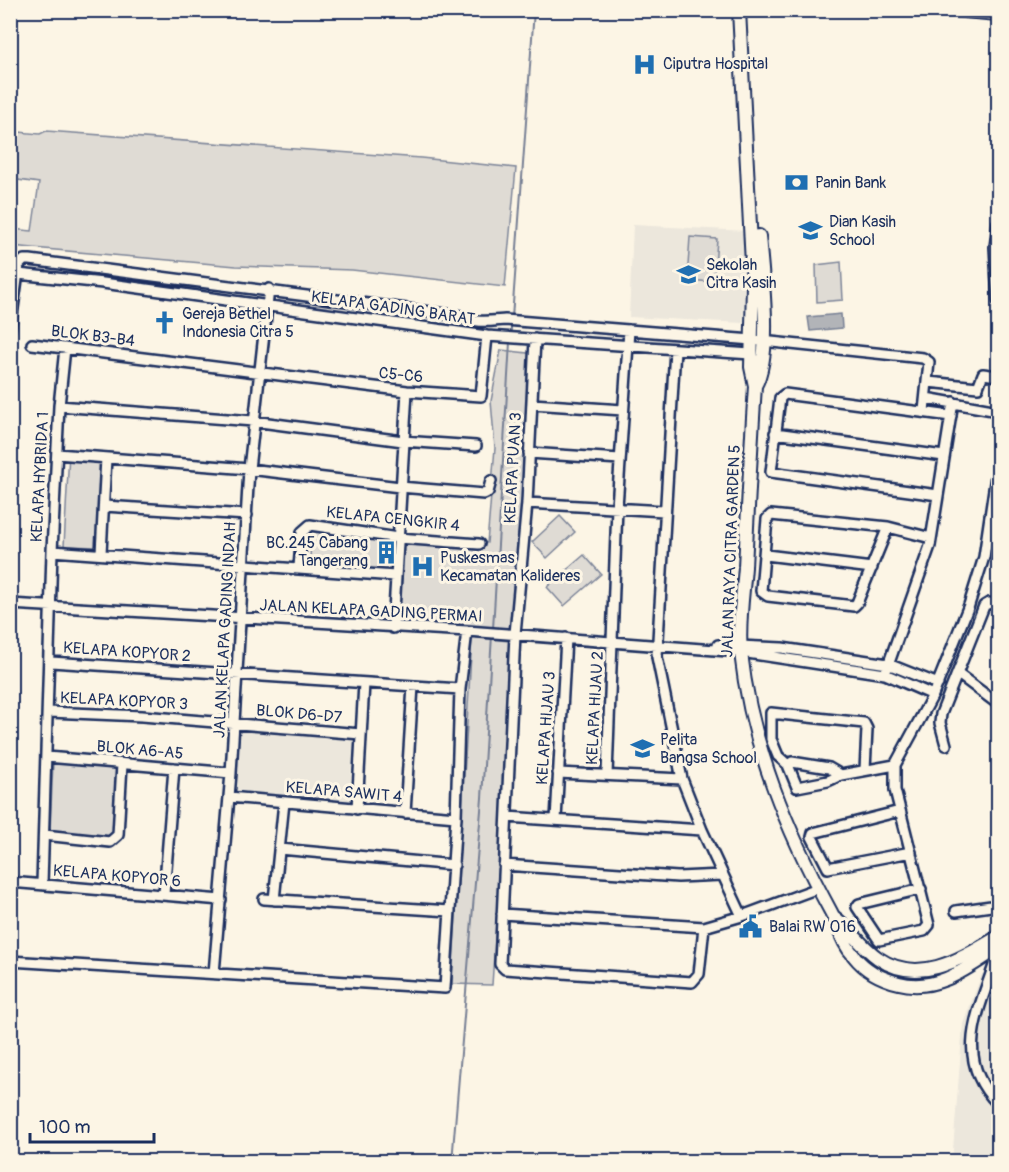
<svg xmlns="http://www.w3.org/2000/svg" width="1009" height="1172" font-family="Pangolin,sans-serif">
<rect width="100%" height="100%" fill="#fcf5e5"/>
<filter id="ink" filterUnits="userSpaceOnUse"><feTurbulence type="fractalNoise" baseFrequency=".0167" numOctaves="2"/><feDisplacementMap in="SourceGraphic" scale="12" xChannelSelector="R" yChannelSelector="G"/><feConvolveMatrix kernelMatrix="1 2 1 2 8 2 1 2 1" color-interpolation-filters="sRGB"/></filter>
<g filter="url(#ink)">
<!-- built -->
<path fill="#ece7dc" d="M 633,225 L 747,231 L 743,323 L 629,317 Z
M 237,730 L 354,740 L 349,804 L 233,795 Z
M 998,969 L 998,1161 L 952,1162 L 963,1024 L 982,974 Z"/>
<!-- green -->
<path fill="#dfdbd4" stroke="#7d8599" stroke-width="1.5" d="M 46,131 L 421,158 L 516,168 L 505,287 L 352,270 L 236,266 L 11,246 L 11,229 L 32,231 L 39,183 L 11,179 L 11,156 L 19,132 L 40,134 Z
M 690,237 L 717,239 L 714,282 L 687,280 Z
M 841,262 L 843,300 L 817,302 L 816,265 Z
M 501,350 L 536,354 L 529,451 L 510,629 L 399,621 L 400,537 L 487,543 L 495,448 L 491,401 Z
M 69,453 L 102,454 L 99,547 L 64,546 Z
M 560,516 L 575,532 L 547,558 L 532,542 Z
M 311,529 L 391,535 L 391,571 L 310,562 Z
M 584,555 L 601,574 L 564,606 L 547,587 Z
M 472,637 L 509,641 L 503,817 L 492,985 L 452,984 Z
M 53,762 L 118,767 L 114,836 L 50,831 Z"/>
<!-- water -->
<path fill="#b2b4b8" stroke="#767f94" stroke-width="1.5" d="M 841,314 L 842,328 L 810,331 L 808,317 Z"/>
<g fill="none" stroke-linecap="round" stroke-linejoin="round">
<!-- stream -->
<path stroke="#767f94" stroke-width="2" d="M 512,318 L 534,10
M 511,336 L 511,324
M 493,629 L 510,342
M 452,1162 L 482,798 L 492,635"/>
<defs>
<path id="minor" d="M 998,223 L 995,247 L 998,301
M 18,274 L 103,283 L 487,336 L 751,354
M 10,330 L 19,265 L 24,260 L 30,260 L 461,316 C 476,324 491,321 505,320 L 752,340 L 923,358 L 929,362 L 924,411
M 535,339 L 527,503 L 515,634 L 500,964 L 505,969 L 692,982 L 699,974 L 704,927
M 32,344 L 407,391 L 481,396 L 487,336
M 675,349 L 657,657 L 682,779 L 702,830 L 742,916
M 928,382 L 978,387 L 983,374 L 998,376
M 926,398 L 998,411
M 532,404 L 623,410
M 59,406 L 253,421 L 403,441 L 476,446
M 775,433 L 944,456
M 529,453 L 620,459
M 57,454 L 249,469 L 400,487 L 484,494 L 488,492 L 491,481
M 938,495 L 771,472 L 780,398 L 785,394 L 951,416
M 527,503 L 664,511
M 104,506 L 247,515
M 888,527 L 857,603 L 854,606 L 768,596 L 761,591 L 767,519 L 771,515 L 888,527 L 931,538
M 52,551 L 395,576
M 101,553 L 106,458
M 766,555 L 872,568
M 299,567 L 302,532 L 310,525 L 398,538 L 479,544
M 10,604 L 467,631 L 741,652 L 885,674 L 933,695
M 393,628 L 407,391
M 718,645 L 782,648 L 888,664 L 938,684
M 51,662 L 460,689
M 885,674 L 930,546 L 953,402
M 958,674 L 998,704
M 49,712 L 142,716 L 361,734
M 946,745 L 940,723 L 941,714 L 984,606 L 989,603 L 998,605
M 47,757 L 231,773
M 788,765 L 792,762 L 829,768 L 841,775
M 865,770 L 867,729 L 864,723 L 771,713 L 771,739 L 778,756 L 788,765 L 797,787 L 828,781 L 841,775 L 895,765
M 558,773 L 682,779
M 607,775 L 617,507 L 629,330
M 229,797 L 456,817
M 357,809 L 364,683
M 900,811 L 813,833 L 812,837 L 828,868 L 911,852
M 405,813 L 413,686
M 507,817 L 702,830
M 556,820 L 566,638
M 44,835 L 110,842 L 118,835 L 122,764
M 280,849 L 454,865
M 504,865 L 678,877 L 722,875
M 10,882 L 221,900
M 42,884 L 52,551 L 59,406 L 65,348
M 921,889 L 859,904 L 857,907 L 879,940 L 924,931 L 929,925 L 895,790 L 895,765 L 933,695 L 969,605 L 984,557 L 998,462
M 164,894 L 174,768
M 264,899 L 450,911
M 274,900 L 284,802
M 956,911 L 998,905
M 502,914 L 704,927 L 742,916 L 818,888
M 998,954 C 980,1009 951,1057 998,1104
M 10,961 L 445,988 L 456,817 L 460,689 L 467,631
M 214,973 L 231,773 L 249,469 L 269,289"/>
<path id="tertiary" d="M 739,10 L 753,284 L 751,367 L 755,386 C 751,446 748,506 745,567 C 743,594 738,625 741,653 C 751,745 787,831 831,912 C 839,927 842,943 854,956 C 865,970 882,979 899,983 C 937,993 969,967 998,948
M 952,10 L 998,14
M 755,386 C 773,353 762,275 759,236
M 834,917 C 850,929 862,947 878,958 C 919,986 961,959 998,937"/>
</defs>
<!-- minor casing -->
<use href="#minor" stroke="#1b2f5e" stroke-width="14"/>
<!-- tertiary casing -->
<use href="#tertiary" stroke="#1b2f5e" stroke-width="16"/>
<!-- minor -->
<use href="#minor" stroke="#fcf5e5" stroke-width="9"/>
<!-- tertiary -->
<use href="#tertiary" stroke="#fcf5e5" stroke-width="12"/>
</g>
</g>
<!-- icons -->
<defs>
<symbol id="hospital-bare" viewBox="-9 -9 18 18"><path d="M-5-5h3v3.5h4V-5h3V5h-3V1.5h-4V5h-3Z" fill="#1f6fb2" stroke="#fcf5e5" stroke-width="2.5" paint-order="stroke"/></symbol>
<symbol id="bank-bare" viewBox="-9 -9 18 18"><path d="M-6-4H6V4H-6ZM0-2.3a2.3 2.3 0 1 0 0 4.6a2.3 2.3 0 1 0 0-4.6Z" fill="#1f6fb2" stroke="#fcf5e5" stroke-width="2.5" paint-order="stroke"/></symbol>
<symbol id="school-bare" viewBox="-9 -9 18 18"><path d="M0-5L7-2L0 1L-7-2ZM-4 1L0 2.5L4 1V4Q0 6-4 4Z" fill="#1f6fb2" stroke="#fcf5e5" stroke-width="2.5" paint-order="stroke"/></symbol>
<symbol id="church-bare" viewBox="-9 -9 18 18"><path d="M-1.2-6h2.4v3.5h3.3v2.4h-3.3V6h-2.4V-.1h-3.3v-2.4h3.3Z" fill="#1f6fb2" stroke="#fcf5e5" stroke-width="2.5" paint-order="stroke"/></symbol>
<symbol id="building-bare" viewBox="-9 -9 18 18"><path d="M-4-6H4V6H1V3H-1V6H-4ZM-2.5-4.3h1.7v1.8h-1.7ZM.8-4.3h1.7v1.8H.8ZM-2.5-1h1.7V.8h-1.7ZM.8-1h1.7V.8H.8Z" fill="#1f6fb2" stroke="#fcf5e5" stroke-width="2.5" paint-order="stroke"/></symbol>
<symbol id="civic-bare" viewBox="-9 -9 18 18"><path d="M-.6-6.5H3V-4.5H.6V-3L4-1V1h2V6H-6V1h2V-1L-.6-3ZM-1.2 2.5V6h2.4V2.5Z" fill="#1f6fb2" stroke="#fcf5e5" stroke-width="2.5" paint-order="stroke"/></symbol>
</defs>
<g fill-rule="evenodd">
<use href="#hospital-bare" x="628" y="48" width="33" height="33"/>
<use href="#bank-bare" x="780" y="166" width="33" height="33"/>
<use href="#school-bare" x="794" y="214" width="33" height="33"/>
<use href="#school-bare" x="672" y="258" width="33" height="33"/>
<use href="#church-bare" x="148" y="306" width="33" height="33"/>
<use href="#building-bare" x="370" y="536" width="33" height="33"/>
<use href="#hospital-bare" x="406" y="550" width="33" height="33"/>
<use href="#school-bare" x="626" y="732" width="33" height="33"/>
<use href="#civic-bare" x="734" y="910" width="33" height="33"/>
</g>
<g text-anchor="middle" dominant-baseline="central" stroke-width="6" stroke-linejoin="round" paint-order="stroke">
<!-- poi labels -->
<g font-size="16" fill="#1b2f5e" stroke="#fcf5e5" text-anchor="start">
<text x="663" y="64">Ciputra Hospital</text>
<text x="815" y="183">Panin Bank</text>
<text x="829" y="222">Dian Kasih<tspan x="829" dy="18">School</tspan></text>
<text x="706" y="265">Sekolah<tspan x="706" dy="18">Citra Kasih</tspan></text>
<text x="182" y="314">Gereja Bethel<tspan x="182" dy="18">Indonesia Citra 5</tspan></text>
<text x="368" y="543" text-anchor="end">BC.245 Cabang<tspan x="368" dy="18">Tangerang</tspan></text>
<text x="440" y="558">Puskesmas<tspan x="440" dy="18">Kecamatan Kalideres</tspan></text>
<text x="660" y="740">Pelita<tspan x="660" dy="18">Bangsa School</tspan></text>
<text x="769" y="927">Balai RW 016</text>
</g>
<!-- street labels -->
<g font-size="16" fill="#1b2f5e" stroke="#fcf5e5">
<text transform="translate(393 308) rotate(8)">KELAPA GADING BARAT</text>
<text transform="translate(93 336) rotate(7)">BLOK B3-B4</text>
<text transform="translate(401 375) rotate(6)">C5-C6</text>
<text transform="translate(513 468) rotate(-87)">KELAPA PUAN 3</text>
<text transform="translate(40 477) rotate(-87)">KELAPA HYBRIDA 1</text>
<text transform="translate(393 519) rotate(6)">KELAPA CENGKIR 4</text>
<text transform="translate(731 551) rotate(-88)">JALAN RAYA CITRA GARDEN 5</text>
<text transform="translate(371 611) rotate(3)">JALAN KELAPA GADING PERMAI</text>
<text transform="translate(225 630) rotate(-87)">JALAN KELAPA GADING INDAH</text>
<text transform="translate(127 652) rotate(4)">KELAPA KOPYOR 2</text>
<text transform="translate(124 701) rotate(3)">KELAPA KOPYOR 3</text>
<text transform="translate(595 708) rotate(-87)">KELAPA HIJAU 2</text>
<text transform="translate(299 714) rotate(5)">BLOK D6-D7</text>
<text transform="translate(546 728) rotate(-86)">KELAPA HIJAU 3</text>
<text transform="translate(140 750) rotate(5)">BLOK A6-A5</text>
<text transform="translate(344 792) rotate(5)">KELAPA SAWIT 4</text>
<text transform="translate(117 876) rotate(5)">KELAPA KOPYOR 6</text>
</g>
</g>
<!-- margin -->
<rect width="1009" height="1172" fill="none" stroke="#fcf5e5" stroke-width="36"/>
<rect x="18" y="18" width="973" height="1136" fill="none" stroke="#1b2f5e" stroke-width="2" filter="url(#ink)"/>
<!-- scale -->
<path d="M30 1133v9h124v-9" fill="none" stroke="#1b2f5e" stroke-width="3"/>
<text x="39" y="1133" font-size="18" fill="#1b2f5e" stroke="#fcf5e5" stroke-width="4.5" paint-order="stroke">100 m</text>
</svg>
